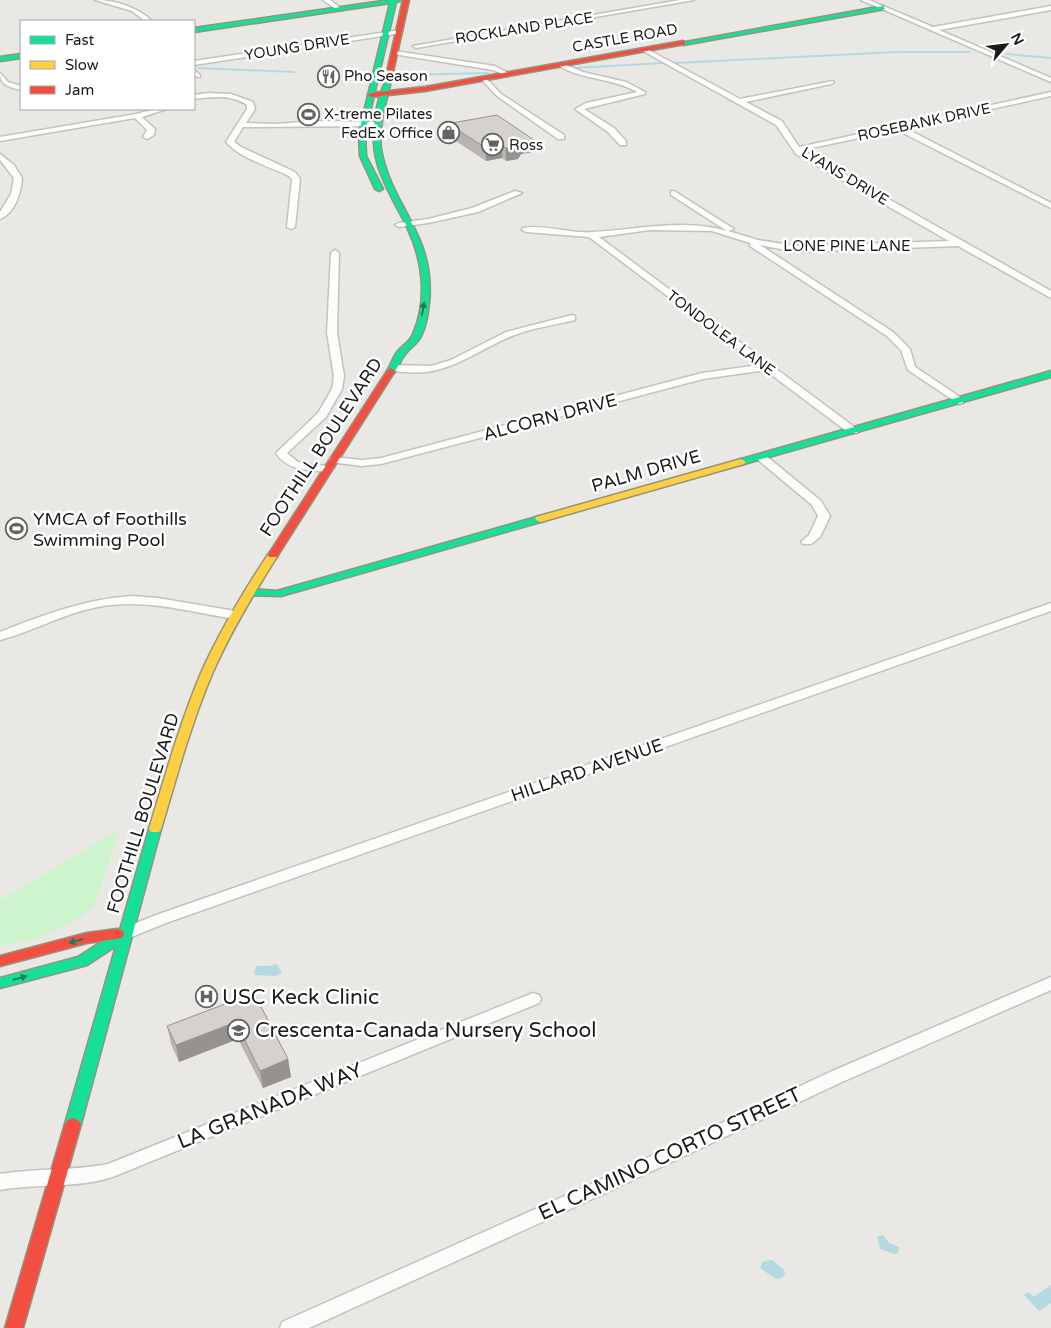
<svg xmlns="http://www.w3.org/2000/svg" width="1051" height="1328" font-family="'Varela Round',sans-serif">
<rect width="100%" height="100%" fill="#eae8e4"/>
<!-- park -->
<path fill="#cef4cd" d="M 117,831 L 115,846 L 94,907 L 80,918 L 39,938 L 0,946 L 0,900 Z"/>
<!-- water -->
<path fill="#b4d9e0" d="M 277,964 L 282,973 L 275,976 L 254,975 L 256,966 L 270,966 Z
M 883,1235 L 889,1243 L 899,1247 L 898,1253 L 895,1254 L 880,1249 L 877,1237 Z
M 772,1260 L 784,1270 L 785,1274 L 782,1278 L 776,1279 L 760,1268 L 762,1262 Z
M 1051,1285 L 1051,1303 L 1039,1311 L 1024,1295 L 1029,1292 L 1033,1297 Z"/>
<g fill="none" stroke-linecap="round" stroke-linejoin="round">
<!-- stream -->
<path stroke="#b4d9e0" stroke-width="2" d="M 1006,54 L 1051,58
M 676,63 L 897,52 L 970,52
M 198,68 L 294,72
M 575,68 L 663,63
M 400,75 L 488,73"/>
<defs>
<path id="street" d="M 95,0 C 115,0 137,7 152,21 L 145,21 L 132,11 Z
M 323,0 L 330,0 L 342,9 L 337,10 Z
M 680,0 L 694,0 L 416,48 L 413,46 Z
M 861,0 L 869,0 L 933,27 L 1051,6 L 1051,10 L 939,30 L 1051,78 L 1051,82 Z
M 400,30 L 402,31 L 402,33 L 194,65 L 194,61 Z
M 643,49 L 647,49 L 740,99 L 833,81 L 834,82 L 831,84 L 746,102 L 782,121 L 799,147 L 1051,92 L 1051,96 L 905,128 L 1051,203 L 1051,208 L 897,130 L 802,150 L 1051,291 L 1051,298 L 958,246 L 796,252 L 760,245 L 893,332 L 910,349 L 915,367 L 963,399 L 963,403 L 959,404 L 908,370 L 901,350 L 887,336 L 750,246 L 750,243 L 712,231 L 650,230 L 599,237 L 857,429 L 858,431 L 857,433 L 849,433 L 765,370 L 703,379 L 381,464 L 362,466 L 330,462 L 329,460 L 330,458 L 334,457 L 362,460 L 381,458 L 702,373 L 759,365 L 589,237 L 526,232 L 522,230 L 523,228 C 545,224 570,234 592,232 C 637,230 683,218 727,231 L 671,195 L 671,191 L 674,191 L 734,229 L 728,231 L 758,240 L 796,246 L 949,241 L 796,154 L 776,125 L 643,51 Z
M 395,51 L 495,66 L 510,74 L 507,76 L 493,70 L 393,54 L 392,53 Z
M 561,63 L 583,72 L 626,82 L 645,92 L 645,94 L 584,109 L 614,128 L 626,141 L 626,145 L 620,145 L 608,132 L 575,109 L 586,103 L 637,92 C 613,78 583,80 559,66 L 559,64 Z
M 194,70 L 200,75 L 200,77 L 194,76 Z
M 0,73 L 8,82 L 21,86 L 21,90 C 10,87 0,86 0,73 Z
M 481,77 L 485,77 L 501,94 L 564,135 L 564,139 L 558,139 L 497,96 L 481,79 Z
M 208,93 L 231,94 L 253,102 L 255,109 L 246,123 L 275,124 L 319,121 L 379,122 L 383,124 L 379,126 L 243,127 L 234,142 L 241,147 L 295,172 L 300,179 L 295,227 L 291,229 L 287,227 L 292,179 L 289,176 C 269,166 241,159 226,142 L 247,109 L 247,105 C 231,94 212,97 194,99 L 194,95 Z
M 156,109 L 167,109 L 142,117 L 155,129 L 154,135 L 147,139 L 143,137 L 147,130 L 135,118 L 0,141 L 0,137 L 136,114 Z
M 0,154 L 14,165 L 22,178 C 21,193 15,213 0,219 L 0,212 L 11,194 L 14,178 L 0,160 Z
M 515,191 L 522,193 L 478,212 L 428,223 L 399,227 L 395,225 L 399,223 L 428,219 L 472,208 Z
M 335,250 L 339,253 L 337,333 L 344,376 L 342,389 L 326,417 L 287,453 L 298,462 L 332,467 L 333,469 L 328,472 C 308,470 288,471 276,453 L 318,413 L 332,389 L 334,376 L 327,333 L 331,253 Z
M 572,315 L 575,316 L 575,320 C 555,325 531,328 512,336 C 477,350 447,377 407,372 C 401,372 394,372 389,368 L 394,365 L 431,366 L 451,360 L 506,332 Z
M 761,454 L 765,455 L 821,501 L 830,516 L 820,537 L 811,544 L 803,544 L 801,542 L 809,535 L 818,516 L 812,505 L 757,459 L 756,457 Z
M 132,596 L 158,598 L 235,611 L 241,615 L 235,619 C 189,612 145,598 98,607 C 64,613 34,631 0,640 L 0,632 C 43,615 85,599 132,596 Z
M 1051,603 L 1051,611 L 166,923 L 129,938 L 124,940 L 119,938 L 116,934 L 119,930 L 156,915 Z
M 1051,977 L 1051,990 L 842,1082 L 599,1196 L 309,1328 L 280,1328 L 282,1322 L 587,1186 L 830,1072 Z
M 533,993 L 539,995 L 541,999 L 539,1003 L 115,1176 C 79,1189 38,1183 0,1190 L 0,1174 C 36,1168 72,1171 108,1164 Z"/>
<path id="fast" d="M 390,0 L 404,0 L 396,2 L 365,133 L 366,156 L 383,189 L 379,191 L 375,189 L 360,156 L 359,133 L 390,3 L 194,32 L 194,28 Z
M 883,6 L 885,9 L 683,45 L 680,43 Z
M 21,54 L 21,58 L 0,61 L 0,57 Z
M 386,80 L 391,81 C 386,103 378,126 381,149 C 391,207 436,235 429,303 C 428,314 426,326 421,336 C 417,344 411,347 406,353 C 401,359 398,367 394,373 L 391,374 L 387,371 C 391,365 393,357 398,351 C 403,345 410,342 413,334 C 428,300 423,260 407,227 C 397,206 383,185 377,162 C 370,136 375,104 386,80 Z
M 1051,371 L 1051,377 L 744,464 L 741,465 L 736,462 L 738,460 Z
M 540,516 L 545,519 L 544,521 L 281,596 L 249,595 L 244,592 L 249,589 L 277,591 Z
M 155,825 L 159,826 L 161,829 L 81,1124 L 78,1128 L 73,1130 L 68,1128 L 65,1124 L 116,946 L 87,965 L 0,988 L 0,978 L 78,957 L 120,930 L 149,829 L 151,826 Z"/>
<path id="slow" d="M 741,459 L 746,462 L 744,464 L 544,521 L 540,522 L 535,519 L 536,517 Z
M 273,552 L 278,555 C 254,593 231,631 213,672 C 191,723 177,776 161,829 L 159,832 L 151,832 L 149,829 C 165,776 180,723 201,673 C 220,631 244,591 269,553 Z"/>
<path id="jam" d="M 403,0 L 409,0 L 391,81 L 388,83 L 385,81 Z
M 683,41 L 685,42 L 685,44 L 425,91 L 371,97 L 368,95 L 371,93 L 425,87 Z
M 391,368 L 395,371 L 278,555 L 277,557 L 269,557 L 268,555 L 387,371 Z
M 117,929 L 122,930 L 124,934 L 122,938 L 87,943 L 0,966 L 0,956 L 87,933 Z
M 73,1118 L 78,1120 L 81,1124 L 23,1328 L 5,1328 L 65,1124 L 68,1120 Z"/>
</defs>
<!-- street casing -->
<use href="#street" stroke="#c2c2c0" stroke-width="3"/>
<!-- fast casing -->
<use href="#fast" stroke="#93947c" stroke-width="3"/>
<!-- slow casing -->
<use href="#slow" stroke="#93947c" stroke-width="3"/>
<!-- jam casing -->
<use href="#jam" stroke="#93947c" stroke-width="3"/>
<!-- street -->
<use href="#street" fill="#fcfcfb" fill-rule="evenodd"/>
<!-- fast -->
<use href="#fast" fill="#16e098" fill-rule="evenodd"/>
<!-- slow -->
<use href="#slow" fill="#ffcf43" fill-rule="evenodd"/>
<!-- jam -->
<use href="#jam" fill="#f24e42" fill-rule="evenodd"/>
</g>
<!-- wall -->
<path fill="#b7b4b1" d="M 452,123 L 534,140 L 533,152 L 521,154 L 518,159 L 506,161 L 502,158 L 486,161 L 453,139 L 453,136 L 452,136 Z
M 254,993 L 288,1059 L 291,1077 L 263,1088 L 238,1039 L 179,1062 L 171,1044 L 167,1026 Z"/>
<!-- shaded-wall -->
<path fill="#959290" d="M 534,140 L 533,152 L 521,154 L 518,159 L 506,161 L 506,148 L 521,142 Z
M 501,145 L 502,158 L 486,161 L 486,148 Z
M 236,1022 L 238,1039 L 179,1062 L 176,1045 Z
M 288,1059 L 291,1077 L 263,1088 L 260,1071 Z"/>
<!-- building -->
<path fill="#d5d1ce" stroke="#959290" d="M 497,115 L 534,140 L 521,142 L 518,146 L 506,148 L 501,145 L 486,148 L 453,127 L 456,126 L 452,123 Z
M 254,993 L 288,1059 L 260,1071 L 236,1022 L 176,1045 L 167,1026 Z"/>
<!-- one-way arrows -->
<defs><path id="oneway-solid" d="M-6-.8H1V-3.2L6.5 0L1 3.2V.8H-6Z" transform="scale(1.25)"/></defs>
<g fill="#187e5a">
<use href="#oneway-solid" transform="translate(423 309) rotate(-80)"/>
<use href="#oneway-solid" transform="translate(76 941) rotate(165)"/>
<use href="#oneway-solid" transform="translate(20 978) rotate(-16)"/>
</g>
<!-- icons -->
<defs>
<symbol id="restaurant-ring" viewBox="-11 -11 22 22"><circle r="9.5" fill="#fff" stroke="#636361" stroke-width="1.5"/><path d="M-5-6h1v4h1v-4h1v4h1v-4h1v5L-1.5 .5V6h-2V.5L-5-1ZM5-6V6H3V1.5H1.5Q1.5-4 5-6Z" fill="#636361"/></symbol>
<symbol id="stadium-ring" viewBox="-11 -11 22 22"><circle r="9.5" fill="#fff" stroke="#636361" stroke-width="1.5"/><path d="M0-5a6.5 5 0 1 0 0 10a6.5 5 0 1 0 0-10ZM-3.5-1.8h7v3.6h-7Z" fill="#636361"/></symbol>
<symbol id="shop-ring" viewBox="-11 -11 22 22"><circle r="9.5" fill="#fff" stroke="#636361" stroke-width="1.5"/><path d="M-5-2.5h2.3a2.7 3.5 0 0 1 5.4 0H5L5.5 6h-11ZM-1.5-2.5h3a1.5 2.3 0 0 0-3 0Z" fill="#636361"/></symbol>
<symbol id="supermarket-ring" viewBox="-11 -11 22 22"><circle r="9.5" fill="#fff" stroke="#636361" stroke-width="1.5"/><path d="M-6-5.5h2.5l.6 2H6L4.5 2H-2.5L-4.4-4H-6ZM-1.5 3.2a1.3 1.3 0 1 0 .1 0ZM3 3.2a1.3 1.3 0 1 0 .1 0Z" fill="#636361"/></symbol>
<symbol id="hospital-ring" viewBox="-11 -11 22 22"><circle r="9.5" fill="#fff" stroke="#636361" stroke-width="1.5"/><path d="M-5-5h3v3.5h4V-5h3V5h-3V1.5h-4V5h-3Z" fill="#636361"/></symbol>
<symbol id="school-ring" viewBox="-11 -11 22 22"><circle r="9.5" fill="#fff" stroke="#636361" stroke-width="1.5"/><path d="M0-5L7-2L0 1L-7-2ZM-4 1L0 2.5L4 1V4Q0 6-4 4Z" fill="#636361"/></symbol>
</defs>
<g fill-rule="evenodd">
<use href="#restaurant-ring" x="316" y="64" width="25" height="25"/>
<use href="#stadium-ring" x="296" y="102" width="25" height="25"/>
<use href="#shop-ring" x="436" y="120" width="25" height="25"/>
<use href="#supermarket-ring" x="480" y="132" width="25" height="25"/>
<use href="#stadium-ring" x="4" y="516" width="25" height="25"/>
<use href="#hospital-ring" x="194" y="984" width="25" height="25"/>
<use href="#school-ring" x="226" y="1018" width="25" height="25"/>
</g>
<g text-anchor="middle" dominant-baseline="central" stroke-width="5" stroke-linejoin="round" paint-order="stroke">
<!-- far-street labels -->
<g font-size="15" fill="#1b1b1b" stroke="#fff">
<text transform="translate(524 28) rotate(-9)">ROCKLAND PLACE</text>
<text transform="translate(625 38) rotate(-10)">CASTLE ROAD</text>
<text transform="translate(297 47) rotate(-9)">YOUNG DRIVE</text>
<text transform="translate(924 122) rotate(-12)">ROSEBANK DRIVE</text>
<text transform="translate(845 176) rotate(31)">LYANS DRIVE</text>
<text x="847" y="246">LONE PINE LANE</text>
<text transform="translate(721 333) rotate(37)">TONDOLEA LANE</text>
</g>
<!-- far-poi labels -->
<g font-size="15" fill="#1b1b1b" stroke="#fff" text-anchor="start">
<text x="344" y="76">Pho Season</text>
<text x="324" y="114">X-treme Pilates</text>
<text x="433" y="133" text-anchor="end">FedEx Office</text>
<text x="509" y="145">Ross</text>
</g>
<!-- street labels -->
<g font-size="18" fill="#1b1b1b" stroke="#fff">
<text transform="translate(550 417) rotate(-15)">ALCORN DRIVE</text>
<text transform="translate(321 447) rotate(-57)">FOOTHILL BOULEVARD</text>
<text transform="translate(646 471) rotate(-16)">PALM DRIVE</text>
<text transform="translate(587 770) rotate(-19)">HILLARD AVENUE</text>
<text transform="translate(143 813) rotate(-73)">FOOTHILL BOULEVARD</text>
</g>
<!-- poi labels -->
<g font-size="18" fill="#1b1b1b" stroke="#fff" text-anchor="start">
<text x="33" y="519">YMCA of Foothills<tspan x="33" dy="21">Swimming Pool</tspan></text>
</g>
<!-- near-poi labels -->
<g font-size="21" fill="#1b1b1b" stroke="#fff" text-anchor="start">
<text x="222" y="997">USC Keck Clinic</text>
<text x="255" y="1030">Crescenta-Canada Nursery School</text>
</g>
<!-- near-street labels -->
<g font-size="21" fill="#1b1b1b" stroke="#fff">
<text transform="translate(270 1106) rotate(-22)">LA GRANADA WAY</text>
<text transform="translate(670 1154) rotate(-25)">EL CAMINO CORTO STREET</text>
</g>
</g>
<!-- legend -->
<rect x="20" y="20" width="175" height="90" fill="#ffffff" stroke="#a4a4a4"/>
<rect x="30" y="36" width="25" height="8" fill="#16e098" stroke="#a4a4a4"/>
<text x="65" y="45" font-size="15" fill="#1b1b1b">Fast</text>
<rect x="30" y="61" width="25" height="8" fill="#ffcf43" stroke="#a4a4a4"/>
<text x="65" y="70" font-size="15" fill="#1b1b1b">Slow</text>
<rect x="30" y="86" width="25" height="8" fill="#f24e42" stroke="#a4a4a4"/>
<text x="65" y="95" font-size="15" fill="#1b1b1b">Jam</text>
<!-- north arrow -->
<g transform="translate(1006 45) rotate(62)" stroke="#ffffff" stroke-width="4" paint-order="stroke">
<path d="M0-4L9 19L0 12L-9 19Z" fill="#1b1b1b"/>
<text y="-8" font-size="14" font-weight="bold" text-anchor="middle" fill="#1b1b1b">N</text>
</g>
</svg>
